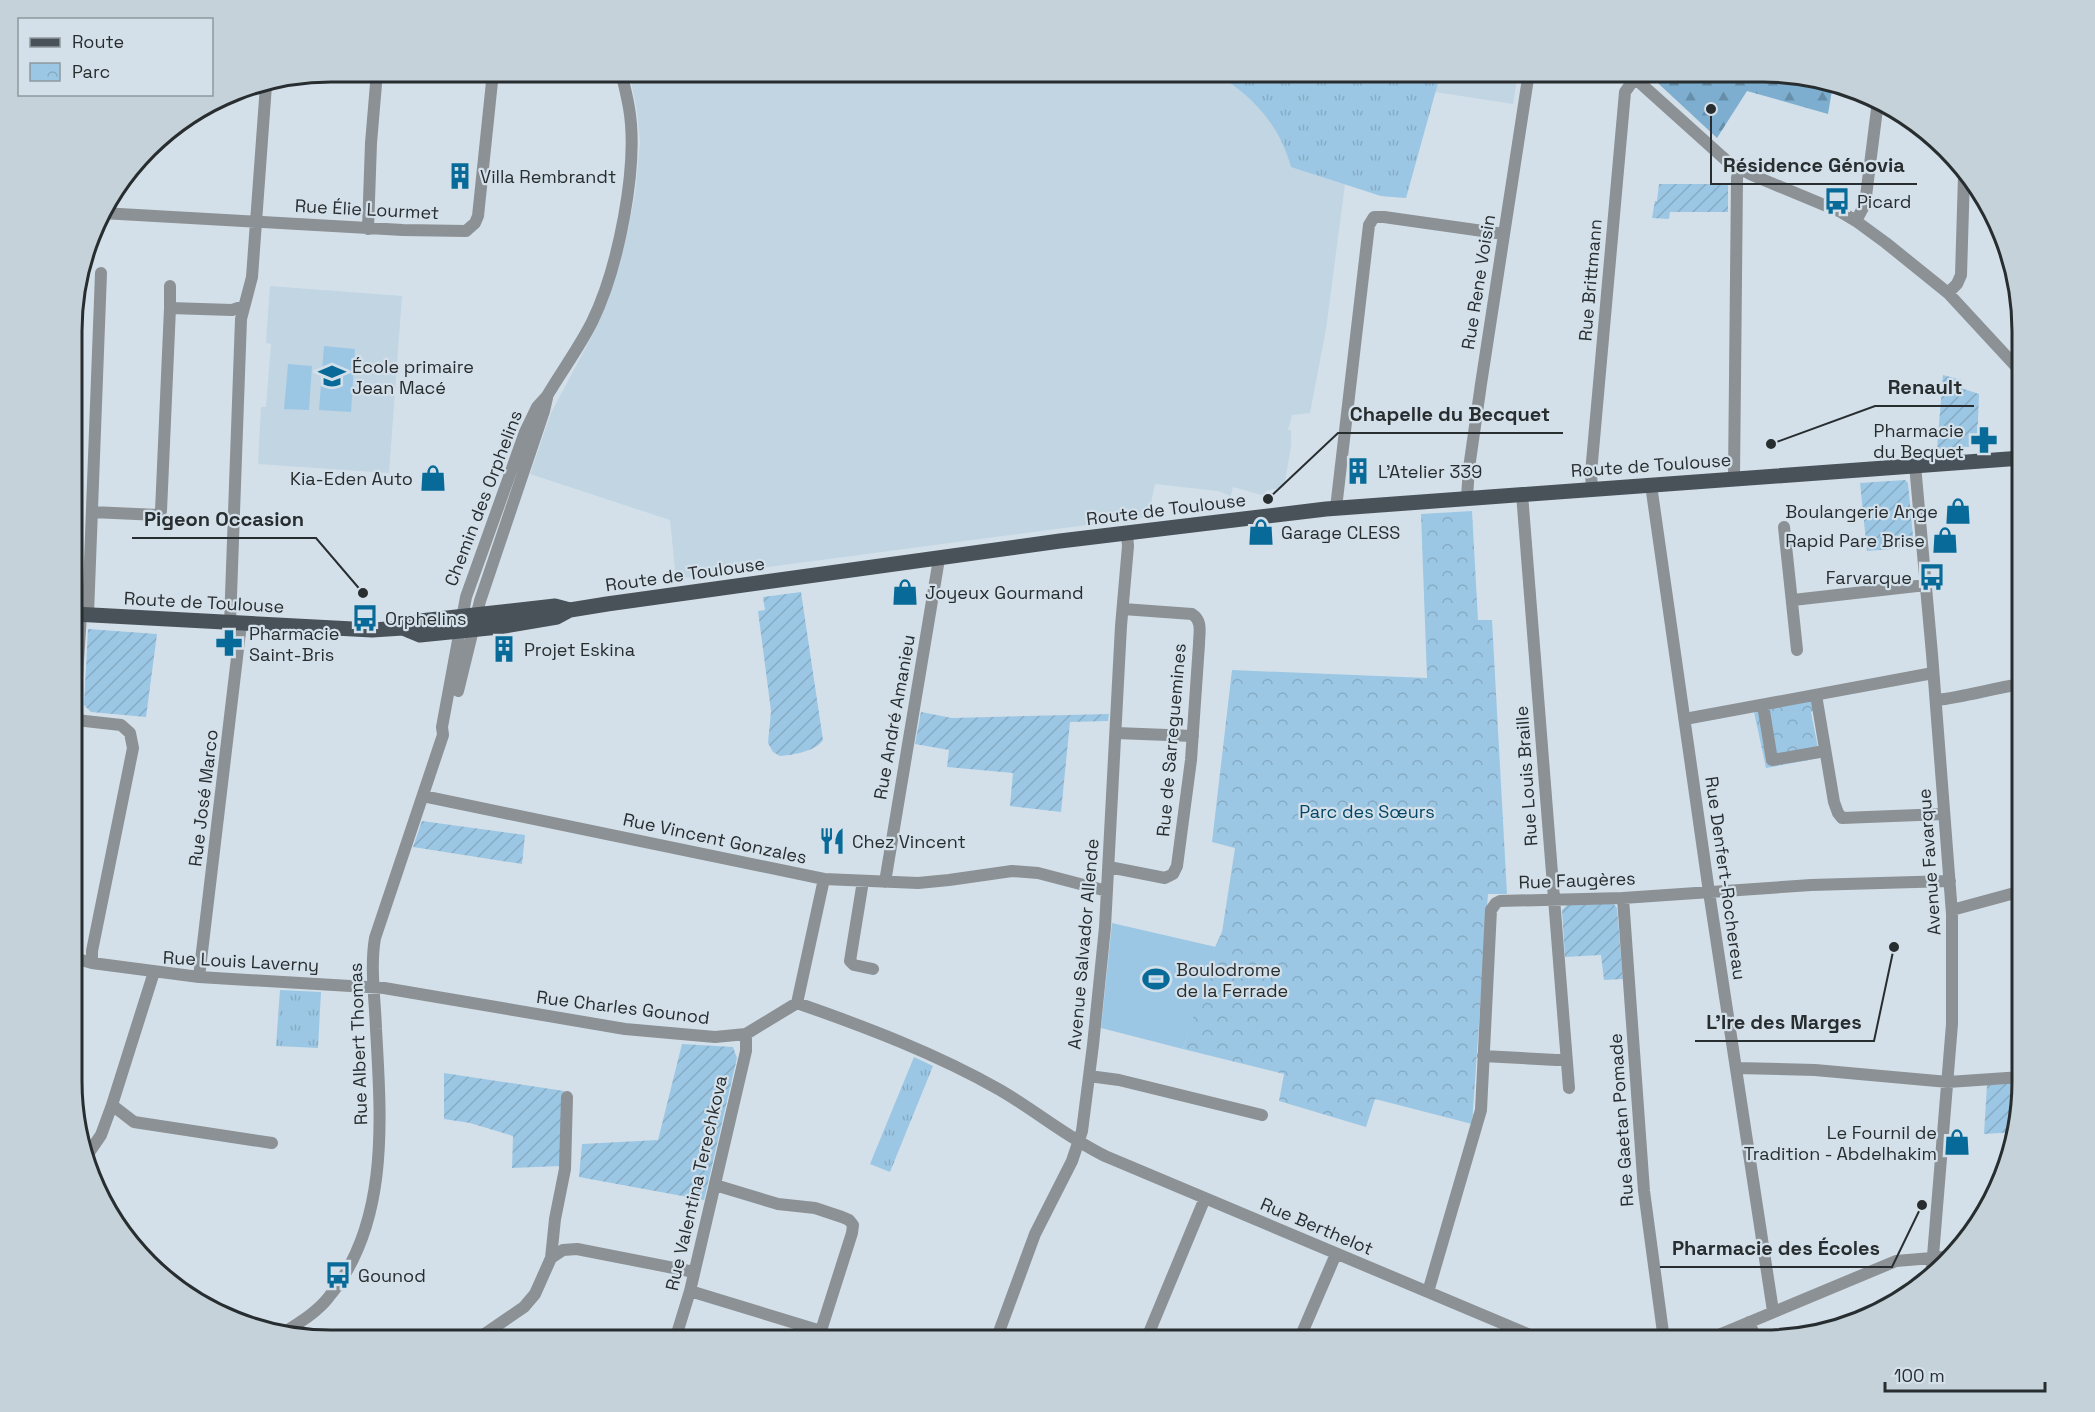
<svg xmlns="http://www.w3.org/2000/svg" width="2095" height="1412" font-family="'Space Grotesk',sans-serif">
<defs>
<pattern id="grass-tufts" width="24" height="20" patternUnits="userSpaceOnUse" patternTransform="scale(1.5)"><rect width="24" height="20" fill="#9cc7e4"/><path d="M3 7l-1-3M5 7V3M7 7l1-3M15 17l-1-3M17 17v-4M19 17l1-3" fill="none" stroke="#86abc4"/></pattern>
<pattern id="forest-firs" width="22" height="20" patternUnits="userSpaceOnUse" patternTransform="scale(1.5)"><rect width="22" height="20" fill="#7daecf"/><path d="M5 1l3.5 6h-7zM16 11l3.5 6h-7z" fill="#668ea8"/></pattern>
<pattern id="park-crowns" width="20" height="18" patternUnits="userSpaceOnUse" patternTransform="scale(1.5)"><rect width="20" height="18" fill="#9cc7e4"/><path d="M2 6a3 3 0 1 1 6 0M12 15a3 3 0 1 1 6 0" fill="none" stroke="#86abc4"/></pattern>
<pattern id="garden-furrows" width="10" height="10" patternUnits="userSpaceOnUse" patternTransform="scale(1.5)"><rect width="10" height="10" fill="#9cc7e4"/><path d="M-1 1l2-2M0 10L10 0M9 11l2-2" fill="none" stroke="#86abc4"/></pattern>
</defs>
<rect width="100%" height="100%" fill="#d3e0e9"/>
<!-- built -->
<path fill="#c2d5e3" d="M 629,72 L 1518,72 L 1513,104 L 1435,92 L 1406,198 L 1381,196 L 1345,184 L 1326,329 L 1310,413 L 1292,415 L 1288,430 L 1291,430 L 1291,446 L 1284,487 L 1266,491 L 1265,496 L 1233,487 L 1231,496 L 1218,491 L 1155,484 L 1148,517 L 676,579 L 670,520 L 530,474 L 551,413 L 595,330 L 608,300 L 629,224 L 635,194 L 640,142 L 637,111 Z
M 270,286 L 402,296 L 389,473 L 258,464 L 261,407 L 266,407 L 271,344 L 266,343 Z"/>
<!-- grass -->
<path fill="url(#grass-tufts)" d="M 1225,72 L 1441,72 L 1406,198 L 1381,196 L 1291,167 C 1280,128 1258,102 1226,80 Z
M 280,990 L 321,992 L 318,1048 L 276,1046 Z
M 914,1057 L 933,1066 L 890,1172 L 870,1164 Z"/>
<!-- forest -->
<path fill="url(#forest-firs)" d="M 1646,72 L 1763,72 L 1833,84 L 1828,114 L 1747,91 L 1717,138 Z"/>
<!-- park -->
<path fill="url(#park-crowns)" d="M 1472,511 L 1478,620 L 1492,620 L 1507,894 L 1488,894 L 1472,1124 L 1375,1099 L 1366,1127 L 1279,1101 L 1284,1074 L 1183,1049 L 1214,949 L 1222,932 L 1235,848 L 1212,842 L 1232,670 L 1427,678 L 1421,514 Z
M 1810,701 L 1812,703 L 1815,710 L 1811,712 L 1820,758 L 1766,768 L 1754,712 Z"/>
<!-- garden -->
<path fill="url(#garden-furrows)" d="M 1659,184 L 1728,184 L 1728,212 L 1670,212 L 1669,219 L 1652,218 L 1655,201 L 1657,201 Z
M 1943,375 L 1961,380 L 1961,388 L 1979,394 L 1977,446 L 1937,449 Z
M 1905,480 L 1908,483 L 1914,547 L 1867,551 L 1860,483 Z
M 801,592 L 823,740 C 816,751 793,755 780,756 L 773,752 L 768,743 L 771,711 L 758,611 L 765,610 L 763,597 Z
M 88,629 L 157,634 L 146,717 L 91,712 L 84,705 Z
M 921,712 L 952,718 L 1109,714 L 1108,721 L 1070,722 L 1061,812 L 1010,806 L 1013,773 L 947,767 L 949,750 L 915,744 Z
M 422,821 L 525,835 L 522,864 L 413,847 Z
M 1611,901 L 1617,908 L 1623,979 L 1604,980 L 1601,955 L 1565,957 L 1562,910 L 1569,903 Z
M 682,1044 L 733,1047 L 737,1058 L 704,1200 L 579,1177 L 582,1144 L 658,1140 Z
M 444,1073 L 564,1091 L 561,1166 L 512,1168 L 513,1136 L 470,1123 L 444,1119 Z
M 2022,1083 L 2022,1097 L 2015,1132 L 1984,1134 L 1987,1085 Z"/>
<!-- pitch -->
<path fill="#9cc7e4" d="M 324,346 L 355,349 L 351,412 L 319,410 Z
M 288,364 L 312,366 L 309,410 L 284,409 Z
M 1112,923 L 1216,947 L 1183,1049 L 1101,1028 Z"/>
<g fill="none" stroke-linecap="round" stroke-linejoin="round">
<!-- minor -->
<path stroke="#8c9195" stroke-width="12" d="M 1628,72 L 1728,162 L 1752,175 L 1841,212 L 1856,221 L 1886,243 L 1948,293 L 2022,373
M 102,213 L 403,230 L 466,231 L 475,223 L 478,216 L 493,72
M 1856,221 L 1865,204 L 1878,101
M 368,229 L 371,143 L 377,72
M 1948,293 L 1957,284 L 1961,275 L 1964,176
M 170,308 L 170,286
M 1915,465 L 1932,654 L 1952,914 L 1952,1024 L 1932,1268
M 1734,478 L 1737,178 L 1739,169
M 1651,485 L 1709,892 L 1773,1311
M 1592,489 L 1591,473 L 1625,92 L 1635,78
M 1522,494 L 1569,1088
M 1467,497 L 1469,468 L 1481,384 L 1529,72
M 1336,508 L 1369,225 L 1374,217 L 1384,217 L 1504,234
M 92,512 L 158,515 L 161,511 L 170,308 L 232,310 L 244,306
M 1784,527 L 1797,650
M 1793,600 L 1926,585
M 88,614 L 101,273
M 230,623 L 241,319 L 252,277 L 266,85
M 458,691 L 480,601 L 544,411 L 547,398
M 1816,695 L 1834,802 L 1838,813 L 1842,818 L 1944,814
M 1936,700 C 1965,697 1993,688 2022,684
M 1763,705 L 1772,760 L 1825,751
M 1685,719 L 1933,673
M 76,720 L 121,725 L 130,733 L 133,748 L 92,951 L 92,963
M 74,726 L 81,614
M 1116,733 L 1193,736
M 423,796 L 824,879 L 918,883 L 949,880 L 1012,871 L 1038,873 L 1107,891
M 1109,867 L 1165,878 L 1173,874 L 1177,866 L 1191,760 L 1199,644 C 1199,633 1203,621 1192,614 L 1123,609
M 863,881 L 850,961 L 854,965 L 873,969
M 885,882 L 939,559
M 1623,898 L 1644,1191 L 1664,1340
M 1952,910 L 2022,891
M 74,958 L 92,963 L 199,977 L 384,988 L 625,1029 L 715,1037 L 746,1034 L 797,1003 C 866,1027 937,1054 1000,1090 C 1036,1111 1068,1138 1105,1156 L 1542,1340
M 199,977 L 241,624
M 797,1003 L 824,879
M 1483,1056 L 1556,1060 L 1563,1060 L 1566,1056
M 1736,1068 L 1815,1070 L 1948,1082 L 2022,1077
M 1089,1076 L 1119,1080 L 1262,1115
M 112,1105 L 134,1122 L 272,1143
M 88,1154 L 101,1135 L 112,1105 L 154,972
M 715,1185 L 778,1204 L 815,1208 L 842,1217 L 849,1220 L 853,1225 L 852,1233 L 818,1340
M 551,1258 L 555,1219 L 565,1169 L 567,1097
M 690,1291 L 821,1331
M 1428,1292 L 1481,1110 L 1491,910 L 1496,903 L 1500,901 L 1623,898 L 1811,885 L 1950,881
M 1749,1322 L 1756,1339
M 285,1332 C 300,1322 317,1312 328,1298 C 390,1224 381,1119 376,1029 C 375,999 370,967 375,938 L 443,735 L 442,727 L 466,597 L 525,432 L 537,407 L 547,396 C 561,372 579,348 592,322 C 618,269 639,166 629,108 C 627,96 624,84 621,72
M 1709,1339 L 1896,1261 L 1944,1257
M 476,1340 L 524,1307 L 535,1294 L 551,1258 L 563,1250 L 577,1249 L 694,1272
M 675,1340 L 690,1291 L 746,1051 L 746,1034
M 996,1340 L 1035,1234 L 1072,1161 L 1082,1131 L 1093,1045 L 1105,927 L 1121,626 L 1128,546 L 1127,534
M 1146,1340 L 1205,1198
M 1299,1340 L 1336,1254"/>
<!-- major -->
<path stroke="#495259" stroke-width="15" d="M 74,614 L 372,630 L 403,628 L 420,621 L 555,606 L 570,610
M 403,628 L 420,635 L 499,627 L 557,617 L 570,610 L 607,604 L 1060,541 L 1326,509 L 2022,458"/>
</g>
<!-- icons -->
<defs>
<symbol id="building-bare" viewBox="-9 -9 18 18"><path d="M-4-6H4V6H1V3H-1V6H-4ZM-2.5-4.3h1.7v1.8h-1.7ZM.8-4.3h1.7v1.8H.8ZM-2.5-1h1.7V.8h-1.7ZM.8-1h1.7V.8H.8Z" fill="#086a98" stroke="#d3e0e9" stroke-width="2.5" paint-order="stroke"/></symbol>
<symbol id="bus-bare" viewBox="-9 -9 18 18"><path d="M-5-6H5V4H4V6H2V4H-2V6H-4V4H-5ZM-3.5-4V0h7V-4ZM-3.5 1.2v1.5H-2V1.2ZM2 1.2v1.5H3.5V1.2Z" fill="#086a98" stroke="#d3e0e9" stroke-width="2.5" paint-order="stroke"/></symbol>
<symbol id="school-bare" viewBox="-9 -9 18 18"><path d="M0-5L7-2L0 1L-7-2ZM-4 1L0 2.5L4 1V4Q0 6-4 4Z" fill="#086a98" stroke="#d3e0e9" stroke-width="2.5" paint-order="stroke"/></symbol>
<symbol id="pharmacy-bare" viewBox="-9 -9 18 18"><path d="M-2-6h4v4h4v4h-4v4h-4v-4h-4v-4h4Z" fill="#086a98" stroke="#d3e0e9" stroke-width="2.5" paint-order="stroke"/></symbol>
<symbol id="shop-bare" viewBox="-9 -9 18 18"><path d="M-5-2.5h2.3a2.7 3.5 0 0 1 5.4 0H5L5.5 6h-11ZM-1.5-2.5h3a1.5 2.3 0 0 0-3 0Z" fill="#086a98" stroke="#d3e0e9" stroke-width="2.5" paint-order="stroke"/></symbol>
<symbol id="restaurant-bare" viewBox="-9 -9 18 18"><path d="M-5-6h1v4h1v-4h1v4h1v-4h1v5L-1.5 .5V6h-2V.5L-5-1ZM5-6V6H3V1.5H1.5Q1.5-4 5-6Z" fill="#086a98" stroke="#d3e0e9" stroke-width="2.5" paint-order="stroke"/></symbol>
<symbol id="stadium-bare" viewBox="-9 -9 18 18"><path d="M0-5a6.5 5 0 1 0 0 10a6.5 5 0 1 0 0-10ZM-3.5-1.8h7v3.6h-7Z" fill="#086a98" stroke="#d3e0e9" stroke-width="2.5" paint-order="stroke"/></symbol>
</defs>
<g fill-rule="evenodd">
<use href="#building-bare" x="441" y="157" width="38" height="38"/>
<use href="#bus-bare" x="1818" y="182" width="38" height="38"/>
<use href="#school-bare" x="313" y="357" width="38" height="38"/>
<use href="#pharmacy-bare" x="1965" y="421" width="38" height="38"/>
<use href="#building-bare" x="1339" y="452" width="38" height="38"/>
<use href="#shop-bare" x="414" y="459" width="38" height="38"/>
<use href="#shop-bare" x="1939" y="492" width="38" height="38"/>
<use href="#shop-bare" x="1242" y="513" width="38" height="38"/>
<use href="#shop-bare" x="1926" y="521" width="38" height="38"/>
<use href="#bus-bare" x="1913" y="558" width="38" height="38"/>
<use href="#shop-bare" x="886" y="573" width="38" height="38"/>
<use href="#bus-bare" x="346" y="599" width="38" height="38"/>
<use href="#pharmacy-bare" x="210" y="624" width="38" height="38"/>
<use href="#building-bare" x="485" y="630" width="38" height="38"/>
<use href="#restaurant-bare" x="813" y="822" width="38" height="38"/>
<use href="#stadium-bare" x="1137" y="960" width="38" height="38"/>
<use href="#shop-bare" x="1938" y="1123" width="38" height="38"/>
<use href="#bus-bare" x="319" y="1256" width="38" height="38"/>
</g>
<g text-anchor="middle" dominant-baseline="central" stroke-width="4.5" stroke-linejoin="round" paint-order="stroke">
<!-- poi labels -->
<g font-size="18" fill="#282d30" stroke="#d3e0e9" text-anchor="start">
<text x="480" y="176">Villa Rembrandt</text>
<text x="1857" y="201">Picard</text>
<text x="352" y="366">École primaire<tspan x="352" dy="21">Jean Macé</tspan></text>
<text x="1964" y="430" text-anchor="end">Pharmacie<tspan x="1964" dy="21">du Bequet</tspan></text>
<text x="1378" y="471">L'Atelier 339</text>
<text x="413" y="478" text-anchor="end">Kia-Eden Auto</text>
<text x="1938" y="511" text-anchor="end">Boulangerie Ange</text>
<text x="1281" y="532">Garage CLESS</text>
<text x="1925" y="540" text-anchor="end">Rapid Pare Brise</text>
<text x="1912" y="577" text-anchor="end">Farvarque</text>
<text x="925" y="592">Joyeux Gourmand</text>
<text x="385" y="618">Orphelins</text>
<text x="249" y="633">Pharmacie<tspan x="249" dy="21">Saint-Bris</tspan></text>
<text x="524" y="649">Projet Eskina</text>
<text x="852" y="841">Chez Vincent</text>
<text x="1176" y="969">Boulodrome<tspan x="1176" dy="21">de la Ferrade</tspan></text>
<text x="1937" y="1132" text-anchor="end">Le Fournil de<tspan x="1937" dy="21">Tradition - Abdelhakim</tspan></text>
<text x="358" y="1275">Gounod</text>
</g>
<!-- street labels -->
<g font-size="18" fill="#282d30" stroke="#d3e0e9">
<text transform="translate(367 209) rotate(3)">Rue Élie Lourmet</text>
<text transform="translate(1590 280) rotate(-85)">Rue Brittmann</text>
<text transform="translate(1478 282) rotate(-81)">Rue Rene Voisin</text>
<text transform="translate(1651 465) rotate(-4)">Route de Toulouse</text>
<text transform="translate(483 498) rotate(-69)">Chemin des Orphelins</text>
<text transform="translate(1166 509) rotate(-7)">Route de Toulouse</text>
<text transform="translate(685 574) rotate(-8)">Route de Toulouse</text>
<text transform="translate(204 602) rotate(3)">Route de Toulouse</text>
<text transform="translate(894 717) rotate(-80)">Rue André Amanieu</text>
<text transform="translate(1171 740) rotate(-85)">Rue de Sarreguemines</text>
<text transform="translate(1526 776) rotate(-94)">Rue Louis Braille</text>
<text transform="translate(203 798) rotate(-83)">Rue José Marco</text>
<text transform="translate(715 838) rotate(12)">Rue Vincent Gonzales</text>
<text transform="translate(1929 862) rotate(-94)">Avenue Favarque</text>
<text transform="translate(1726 878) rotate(82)">Rue Denfert-Rochereau</text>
<text transform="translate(1577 880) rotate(-2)">Rue Faugères</text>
<text transform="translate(1083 944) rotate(-85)">Avenue Salvador Allende</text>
<text transform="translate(241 961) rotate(3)">Rue Louis Laverny</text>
<text transform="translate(623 1007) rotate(7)">Rue Charles Gounod</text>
<text transform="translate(358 1044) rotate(-92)">Rue Albert Thomas</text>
<text transform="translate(1621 1120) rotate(-94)">Rue Gaetan Pomade</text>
<text transform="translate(696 1183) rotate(-77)">Rue Valentina Terechkova</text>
<text transform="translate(1317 1226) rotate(23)">Rue Berthelot</text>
</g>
<!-- park labels -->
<g font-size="18" fill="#044666" stroke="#d3e0e9">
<text x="1367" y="811">Parc des Sœurs</text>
</g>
</g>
<!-- crop -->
<path d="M0 0H2095V1412H0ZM331 82H1763A249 249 0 0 1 2012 331V1081A249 249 0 0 1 1763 1330H331A249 249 0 0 1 82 1081V331A249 249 0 0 1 331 82Z" fill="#c5d2da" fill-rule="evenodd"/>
<path fill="none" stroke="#282d30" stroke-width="3" d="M331 82H1763A249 249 0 0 1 2012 331V1081A249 249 0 0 1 1763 1330H331A249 249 0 0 1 82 1081V331A249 249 0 0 1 331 82Z"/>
<!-- callouts -->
<path fill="none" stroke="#282d30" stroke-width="2" d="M1711 109L1711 184H1917M1771 444L1875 406H1974M1268 499L1338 433H1563M363 593L316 538H132M1894 947L1874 1041H1695M1922 1205L1892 1267H1660"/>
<g fill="#282d30" stroke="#d3e0e9" stroke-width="2">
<circle cx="1711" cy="109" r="6"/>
<circle cx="1771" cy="444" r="6"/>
<circle cx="1268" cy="499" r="6"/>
<circle cx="363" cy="593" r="6"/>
<circle cx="1894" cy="947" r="6"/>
<circle cx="1922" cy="1205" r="6"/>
</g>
<g font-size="20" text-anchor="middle" font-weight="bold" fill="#282d30" stroke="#d3e0e9" stroke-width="4.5" stroke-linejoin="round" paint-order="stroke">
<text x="1814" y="172">Résidence Génovia</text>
<text x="1925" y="394">Renault</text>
<text x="1450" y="421">Chapelle du Becquet</text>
<text x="224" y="526">Pigeon Occasion</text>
<text x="1784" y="1029">L'Ire des Marges</text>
<text x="1776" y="1255">Pharmacie des Écoles</text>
</g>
<!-- legend -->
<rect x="18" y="18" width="195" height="78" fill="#d3e0e9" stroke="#8f989f" stroke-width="1.5"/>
<rect x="30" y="38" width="30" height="9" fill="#495259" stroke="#8f989f" stroke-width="1.5"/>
<text x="72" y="48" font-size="18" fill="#282d30">Route</text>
<rect x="30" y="63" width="30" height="18" fill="url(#park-crowns)" stroke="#8f989f" stroke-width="1.5"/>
<text x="72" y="78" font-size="18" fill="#282d30">Parc</text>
<!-- scale -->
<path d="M1885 1382v9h160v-9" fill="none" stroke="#282d30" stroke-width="3"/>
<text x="1894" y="1382" font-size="18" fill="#282d30" stroke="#d3e0e9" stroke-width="4.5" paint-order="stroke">100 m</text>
</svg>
